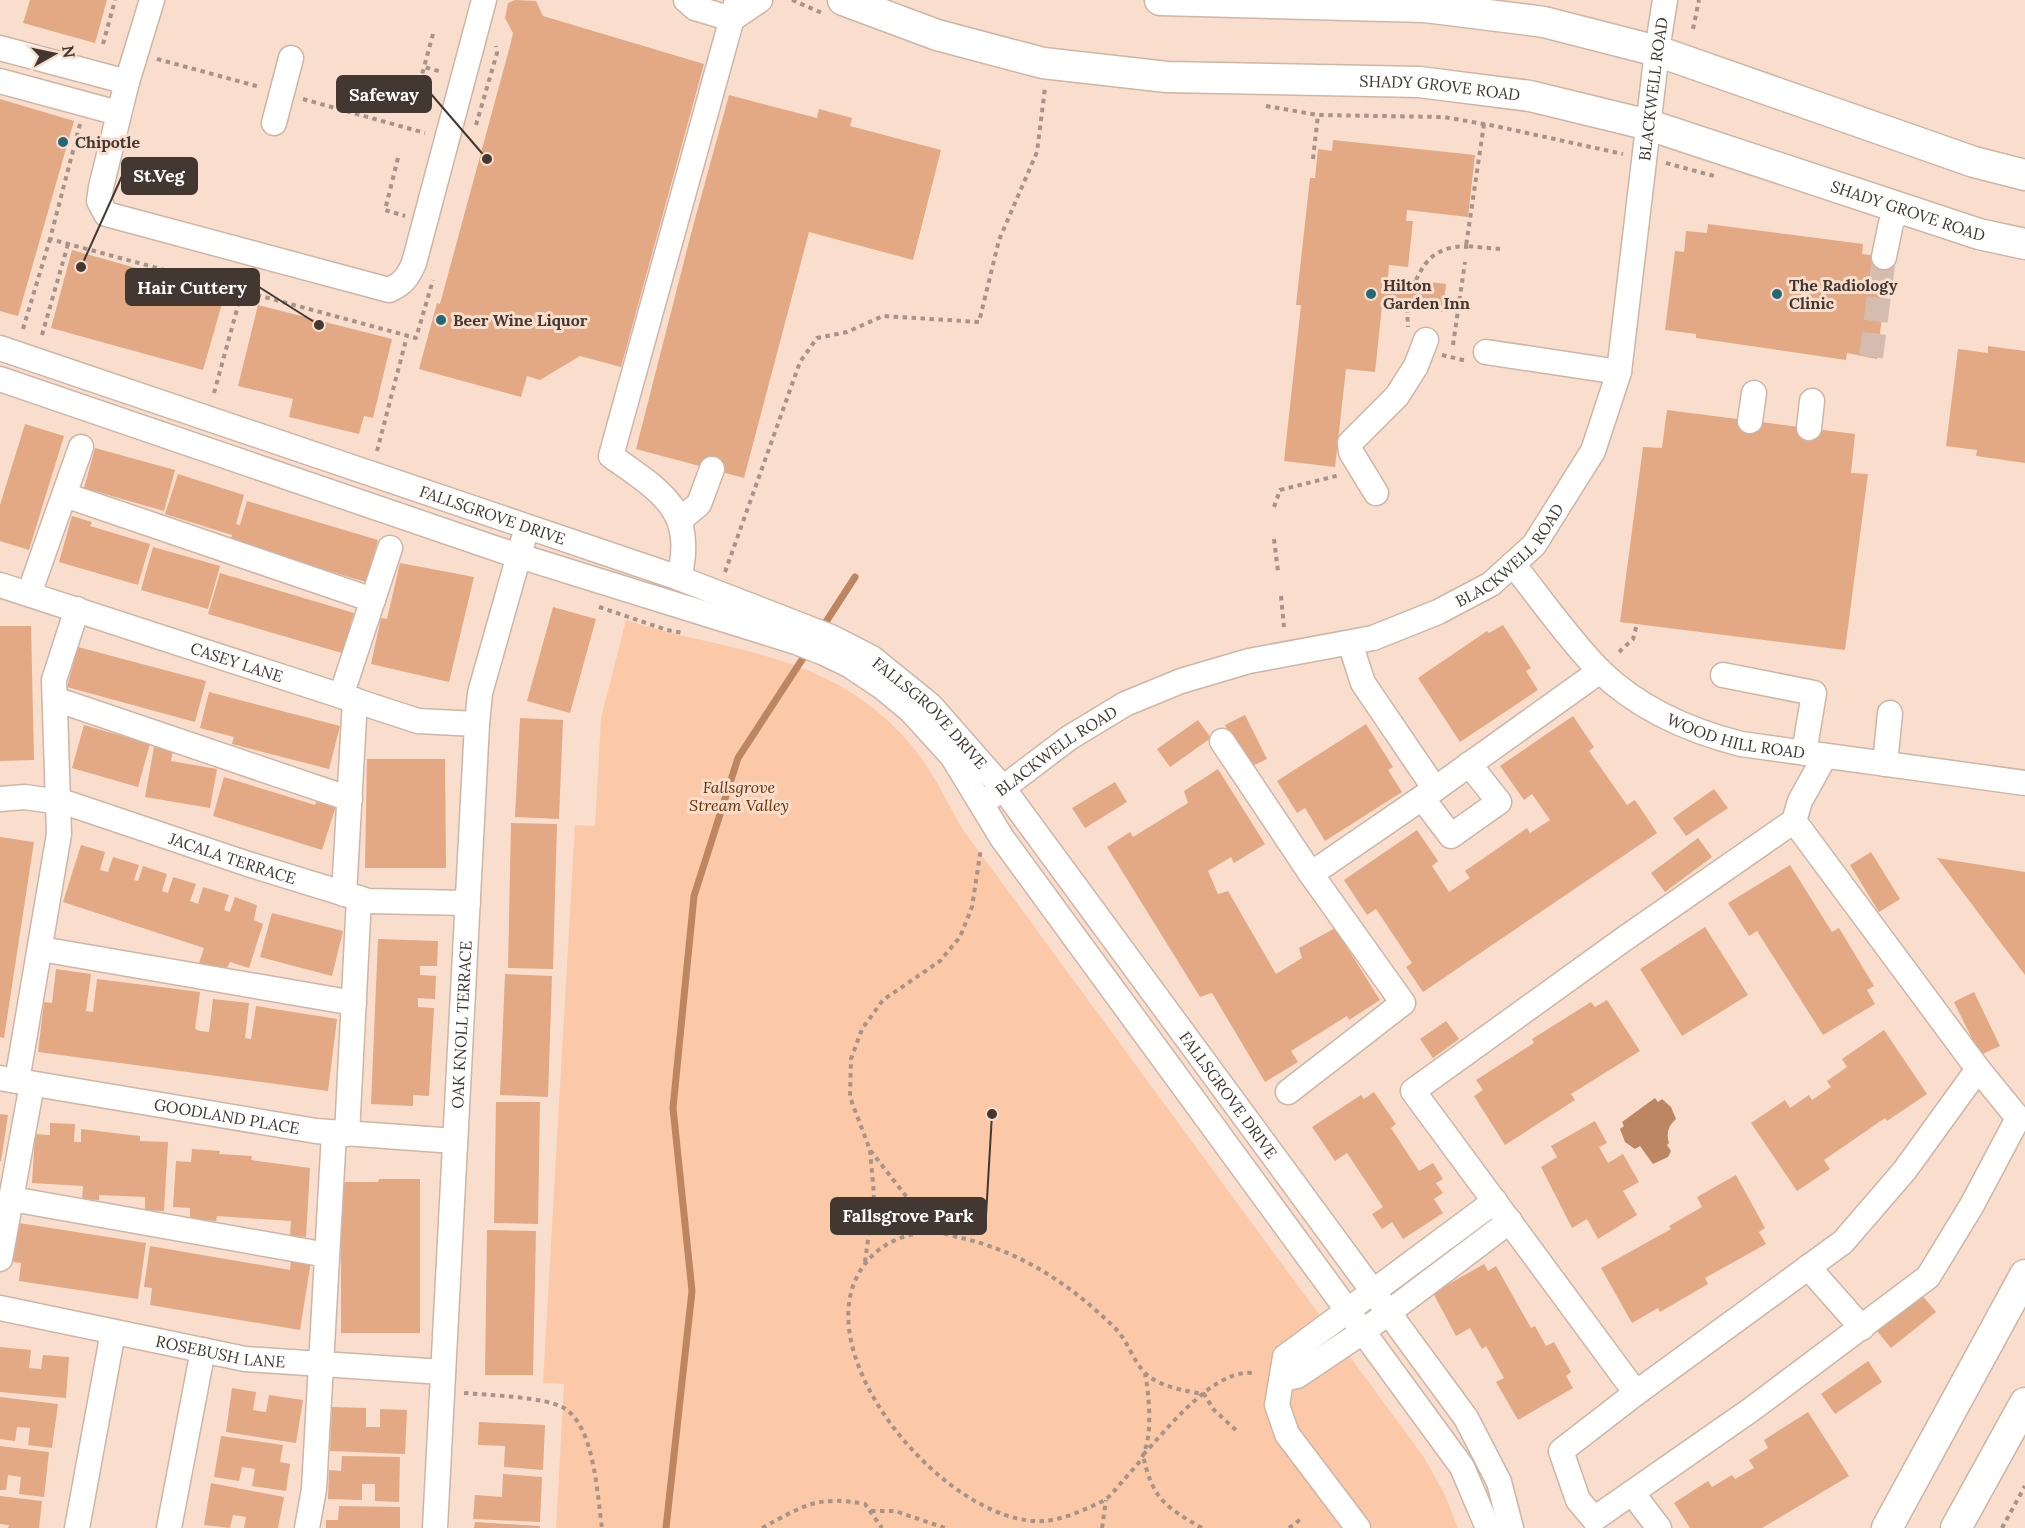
<svg xmlns="http://www.w3.org/2000/svg" width="2025" height="1528" font-family="Lora,serif">
<rect width="100%" height="100%" fill="#f9dece"/>
<!-- green -->
<path fill="#fcc9a8" d="M 626,620 C 728,653 828,651 906,739 C 931,766 945,800 964,831 L 1423,1456 L 1444,1493 L 1458,1528 L 556,1528 L 564,1384 L 543,1383 L 575,825 L 595,826 L 601,718 Z"/>
<!-- water -->
<path fill="#bd8662" d="M 1655,1098 L 1658,1102 L 1662,1099 L 1671,1107 L 1676,1119 C 1668,1126 1666,1133 1669,1143 L 1667,1145 L 1671,1151 L 1668,1157 L 1653,1164 L 1640,1146 L 1635,1149 L 1625,1142 L 1620,1129 L 1624,1126 L 1622,1122 Z"/>
<g fill="none" stroke-linecap="round" stroke-linejoin="round">
<!-- stream -->
<path stroke="#bd8662" stroke-width="7" d="M 822,628 L 855,577
M 666,1528 L 692,1291 L 673,1108 L 694,896 L 738,758 L 807,652"/>
</g>
<!-- building -->
<path fill="#e2a984" d="M 30,0 L 107,0 L 95,43 L 23,23 Z
M 515,0 L 536,1 L 543,16 L 704,64 L 621,367 L 580,356 L 540,380 L 527,376 L 521,397 L 419,369 L 437,303 L 440,304 L 511,42 L 513,33 L 505,18 L 508,3 Z
M 729,95 L 817,118 L 819,109 L 852,118 L 850,126 L 941,150 L 913,260 L 809,232 L 744,478 L 636,449 L 692,230 Z
M 0,99 L 74,121 L 18,316 L 0,311 Z
M 1333,140 L 1475,155 L 1468,217 L 1407,210 L 1406,221 L 1413,221 L 1408,267 L 1389,265 L 1388,277 L 1446,284 L 1443,312 L 1382,306 L 1375,372 L 1346,369 L 1335,467 L 1284,461 L 1301,305 L 1296,305 L 1310,178 L 1315,178 L 1318,149 L 1332,151 Z
M 1708,224 L 1863,244 L 1862,254 L 1889,257 L 1877,359 L 1847,353 L 1846,360 L 1696,338 L 1696,334 L 1665,330 L 1675,251 L 1684,252 L 1686,231 L 1707,233 Z
M 72,250 L 225,293 L 203,370 L 51,328 Z
M 258,305 L 392,339 L 373,418 L 364,416 L 359,434 L 289,417 L 293,399 L 238,386 Z
M 1988,346 L 2025,351 L 2025,463 L 1976,456 L 1977,450 L 1946,446 L 1958,349 L 1988,353 Z
M 1667,410 L 1855,434 L 1851,473 L 1868,474 L 1845,650 L 1620,622 L 1643,447 L 1662,448 Z
M 25,424 L 64,436 L 29,550 L 0,541 L 0,505 Z
M 95,448 L 175,470 L 164,511 L 84,488 Z
M 178,474 L 244,495 L 236,524 L 240,525 L 247,501 L 378,540 L 366,582 L 230,542 L 232,535 L 165,514 Z
M 72,516 L 92,522 L 90,526 L 150,544 L 138,585 L 59,562 Z
M 153,547 L 220,566 L 208,609 L 141,590 Z
M 400,563 L 474,577 L 449,682 L 371,664 L 381,618 L 387,619 Z
M 220,573 L 354,613 L 342,653 L 208,614 Z
M 553,607 L 596,619 L 570,713 L 527,701 Z
M 1503,625 L 1531,668 L 1526,671 L 1538,690 L 1460,742 L 1418,678 L 1487,631 L 1489,633 Z
M 0,626 L 31,626 L 34,760 L 0,761 Z
M 78,647 L 206,681 L 195,722 L 67,687 Z
M 209,692 L 340,726 L 329,769 L 232,744 L 234,737 L 200,728 Z
M 1245,715 L 1267,759 L 1246,769 L 1225,725 Z
M 1573,716 L 1594,747 L 1589,751 L 1627,805 L 1635,800 L 1657,833 L 1423,992 L 1406,967 L 1412,963 L 1376,909 L 1367,915 L 1344,880 L 1417,830 L 1438,861 L 1432,866 L 1449,892 L 1470,878 L 1465,871 L 1527,828 L 1530,833 L 1550,820 L 1532,794 L 1524,800 L 1500,766 Z
M 520,718 L 563,720 L 559,819 L 515,817 Z
M 1198,720 L 1211,738 L 1170,767 L 1157,749 Z
M 1366,724 L 1393,767 L 1388,770 L 1402,792 L 1325,841 L 1305,808 L 1297,813 L 1277,781 Z
M 84,725 L 150,744 L 138,787 L 72,768 Z
M 154,747 L 173,750 L 171,761 L 217,769 L 210,808 L 145,797 Z
M 367,759 L 445,759 L 446,868 L 365,868 Z
M 1218,769 L 1265,844 L 1234,863 L 1231,857 L 1208,871 L 1218,894 L 1228,891 L 1276,974 L 1302,958 L 1299,948 L 1335,928 L 1380,1000 L 1349,1020 L 1347,1016 L 1291,1051 L 1298,1062 L 1265,1082 L 1212,993 L 1200,997 L 1107,847 L 1130,832 L 1133,837 L 1188,803 L 1184,791 Z
M 224,777 L 315,805 L 317,800 L 336,806 L 322,850 L 213,816 Z
M 1115,782 L 1127,802 L 1085,828 L 1072,808 Z
M 1714,789 L 1728,808 L 1686,836 L 1673,818 Z
M 511,823 L 557,824 L 553,969 L 508,968 Z
M 0,837 L 34,842 L 4,1038 L 0,1037 Z
M 1698,838 L 1712,857 L 1665,892 L 1651,873 Z
M 81,845 L 105,852 L 100,870 L 108,872 L 113,857 L 139,865 L 134,880 L 138,881 L 143,866 L 167,874 L 162,891 L 168,893 L 173,877 L 196,884 L 190,901 L 198,904 L 203,887 L 229,895 L 224,910 L 230,912 L 235,897 L 257,905 L 254,920 L 263,924 L 249,968 L 230,962 L 227,968 L 199,963 L 204,948 L 63,902 Z
M 1871,852 L 1900,899 L 1879,912 L 1850,865 Z
M 1937,858 L 2025,872 L 2025,975 Z
M 1790,865 L 1832,932 L 1839,928 L 1874,986 L 1867,990 L 1875,1004 L 1823,1035 L 1757,931 L 1749,936 L 1728,903 Z
M 272,913 L 343,931 L 332,976 L 260,957 Z
M 1705,927 L 1748,995 L 1682,1036 L 1640,969 Z
M 378,939 L 438,941 L 437,966 L 420,966 L 420,975 L 436,976 L 435,999 L 418,998 L 418,1007 L 434,1008 L 429,1096 L 413,1095 L 413,1106 L 371,1104 Z
M 56,969 L 91,974 L 86,1011 L 93,1012 L 97,979 L 200,992 L 195,1029 L 200,1031 L 209,1032 L 213,999 L 249,1003 L 245,1038 L 251,1039 L 256,1006 L 337,1019 L 328,1091 L 38,1052 L 44,1002 L 52,1003 Z
M 505,974 L 552,976 L 548,1097 L 500,1095 Z
M 1974,992 L 2000,1046 L 1980,1055 L 1954,1002 Z
M 1607,1000 L 1640,1051 L 1571,1094 L 1575,1100 L 1505,1145 L 1474,1096 L 1483,1090 L 1476,1080 L 1534,1043 L 1532,1039 L 1591,1002 L 1595,1007 Z
M 1446,1021 L 1459,1039 L 1433,1058 L 1420,1039 Z
M 1884,1030 L 1927,1094 L 1887,1121 L 1885,1118 L 1824,1160 L 1830,1169 L 1797,1191 L 1751,1123 L 1785,1100 L 1790,1108 L 1809,1095 L 1812,1100 L 1831,1087 L 1827,1081 L 1847,1067 L 1842,1059 Z
M 1374,1092 L 1396,1124 L 1391,1128 L 1419,1171 L 1433,1163 L 1443,1179 L 1436,1183 L 1443,1193 L 1434,1199 L 1443,1213 L 1403,1239 L 1392,1222 L 1382,1229 L 1372,1214 L 1383,1207 L 1347,1153 L 1335,1161 L 1312,1127 L 1361,1095 L 1364,1099 Z
M 496,1102 L 540,1102 L 538,1224 L 494,1223 Z
M 0,1114 L 8,1115 L 1,1161 L 0,1161 Z
M 1595,1121 L 1607,1143 L 1599,1147 L 1608,1163 L 1623,1154 L 1639,1182 L 1623,1191 L 1637,1215 L 1598,1239 L 1587,1219 L 1572,1228 L 1541,1167 L 1557,1157 L 1551,1146 Z
M 50,1123 L 75,1124 L 74,1142 L 81,1142 L 81,1129 L 140,1136 L 140,1141 L 168,1142 L 164,1211 L 145,1210 L 145,1197 L 99,1195 L 99,1200 L 82,1199 L 83,1186 L 32,1183 L 35,1134 L 50,1135 Z
M 192,1149 L 220,1151 L 219,1154 L 252,1156 L 251,1160 L 310,1168 L 306,1237 L 290,1236 L 291,1221 L 217,1216 L 216,1221 L 190,1219 L 190,1208 L 173,1207 L 176,1161 L 191,1162 Z
M 1736,1175 L 1765,1228 L 1759,1232 L 1766,1244 L 1705,1278 L 1708,1284 L 1660,1312 L 1658,1308 L 1632,1323 L 1601,1268 L 1671,1229 L 1669,1226 L 1702,1207 L 1697,1197 Z
M 379,1179 L 420,1179 L 420,1333 L 341,1333 L 341,1182 L 378,1182 Z
M 19,1223 L 146,1243 L 138,1299 L 19,1281 L 21,1263 L 13,1262 Z
M 487,1230 L 536,1231 L 533,1375 L 485,1375 Z
M 150,1246 L 290,1270 L 291,1259 L 311,1261 L 300,1330 L 150,1305 L 152,1288 L 144,1287 Z
M 1484,1264 L 1488,1271 L 1496,1266 L 1531,1328 L 1535,1326 L 1546,1346 L 1554,1342 L 1571,1372 L 1566,1376 L 1573,1388 L 1518,1420 L 1496,1382 L 1504,1378 L 1486,1346 L 1482,1349 L 1470,1328 L 1456,1336 L 1433,1293 Z
M 1921,1294 L 1936,1312 L 1891,1348 L 1876,1330 Z
M 0,1347 L 31,1350 L 29,1368 L 41,1369 L 43,1355 L 69,1357 L 66,1398 L 0,1392 Z
M 1868,1361 L 1882,1382 L 1835,1414 L 1821,1394 Z
M 232,1388 L 256,1392 L 253,1410 L 266,1412 L 269,1395 L 303,1400 L 296,1443 L 226,1432 Z
M 0,1397 L 58,1404 L 52,1448 L 28,1445 L 30,1428 L 17,1427 L 15,1441 L 0,1439 Z
M 332,1407 L 366,1408 L 366,1427 L 380,1427 L 380,1409 L 407,1410 L 405,1454 L 330,1451 Z
M 1808,1412 L 1849,1476 L 1762,1528 L 1690,1528 L 1674,1503 L 1708,1481 L 1712,1487 L 1732,1475 L 1735,1479 L 1754,1468 L 1749,1460 L 1768,1448 L 1764,1440 Z
M 479,1422 L 545,1425 L 543,1470 L 504,1467 L 505,1446 L 478,1445 Z
M 221,1436 L 283,1445 L 280,1462 L 290,1464 L 286,1491 L 252,1486 L 255,1469 L 242,1467 L 239,1481 L 214,1477 Z
M 0,1446 L 49,1452 L 44,1497 L 19,1494 L 21,1477 L 8,1475 L 6,1490 L 0,1490 Z
M 342,1456 L 400,1457 L 399,1502 L 375,1501 L 375,1484 L 362,1484 L 362,1500 L 328,1499 L 329,1470 L 341,1471 Z
M 503,1474 L 542,1477 L 540,1522 L 473,1519 L 475,1495 L 502,1497 Z
M 211,1483 L 284,1497 L 278,1528 L 244,1528 L 246,1517 L 233,1515 L 230,1528 L 204,1525 Z
M 0,1496 L 42,1501 L 39,1528 L 8,1528 L 9,1525 L 0,1524 Z
M 339,1506 L 400,1507 L 400,1528 L 326,1528 L 326,1520 L 338,1520 Z
M 475,1522 L 540,1526 L 540,1528 L 474,1528 Z"/>
<g fill="none" stroke-linecap="round" stroke-linejoin="round">
<!-- minor-tunnel -->
<path stroke="#d4bdaf" stroke-width="24" stroke-dasharray="24 12" stroke-linecap="butt" d="M 1871,357 L 1884,257"/>
<defs>
<g id="minor">
<path d="M 152,0 L 127,82 L 101,187 L 99,201 L 106,214 L 389,290 C 403,284 408,277 414,263 L 484,0"/>
<path d="M 686,0 L 695,8 L 732,19"/>
<path d="M 732,19 L 760,0"/>
<path d="M 0,48 L 127,82"/>
<path d="M 0,81 L 118,113"/>
<path d="M 274,123 L 291,58"/>
<path d="M 1884,257 L 1891,223 L 1900,209"/>
<path id="s1" d="M 0,348 L 679,578 L 831,637 L 872,658 L 930,705 L 1003,788 L 1466,1418 L 1499,1482 L 1511,1528"/>
<path d="M 1486,352 L 1619,372"/>
<path d="M 0,379 L 500,550 L 796,642 L 824,653 L 849,665 L 882,687 L 910,710 L 952,756 L 1002,838 L 1462,1467 L 1488,1528"/>
<path d="M 1750,421 L 1754,393"/>
<path d="M 1809,428 L 1812,401"/>
<path d="M 1376,493 L 1351,452 L 1350,443 L 1397,396 L 1416,366 L 1426,340"/>
<path d="M 65,495 L 373,600"/>
<path d="M 680,520 L 699,504 L 712,469"/>
<path id="s2" d="M 1513,564 C 1540,598 1570,641 1600,671 C 1638,708 1690,731 1741,744 L 2025,783"/>
<path d="M 679,578 C 696,510 662,492 611,456 L 737,0"/>
<path id="s3" d="M 0,585 L 418,721 L 477,724"/>
<path d="M 29,594 L 81,447"/>
<path d="M 1723,675 L 1814,693 L 1804,753"/>
<path d="M 341,696 L 390,548"/>
<path d="M 55,699 L 350,799"/>
<path d="M 1222,741 L 1311,874 L 1403,1003 L 1288,1092"/>
<path d="M 1885,764 L 1890,713"/>
<path d="M 1435,789 L 1600,671"/>
<path id="s4" d="M 991,797 L 1069,738 L 1125,704 L 1181,681 L 1249,661 L 1373,638 L 1438,612 L 1491,584 L 1534,545 L 1593,451 L 1619,372 L 1657,51 L 1665,0"/>
<path d="M 1422,798 L 1451,836 L 1499,802 L 1469,764"/>
<path id="s5" d="M 0,799 L 25,797 L 67,803 L 248,864 L 368,901 L 468,903"/>
<path d="M 1794,821 L 1978,1069 L 1905,1170 L 1843,1242 L 1636,1393 L 1413,1091 L 1624,939 L 1794,821 L 1800,801 L 1825,756"/>
<path d="M 1311,874 L 1435,789 L 1363,683 L 1350,643"/>
<path d="M 344,894 L 355,700"/>
<path d="M 41,949 L 354,1003"/>
<path id="s6" d="M 0,1078 L 316,1131 L 455,1141"/>
<path d="M 17,1081 L 59,834 L 54,680 L 77,609"/>
<path d="M 347,1134 L 359,898"/>
<path d="M 12,1199 L 327,1255"/>
<path d="M 0,1259 L 32,1084"/>
<path d="M 1808,1267 L 1862,1328"/>
<path id="s7" d="M 0,1308 L 245,1359 L 443,1372"/>
<path d="M 1282,1379 L 1297,1376 L 1364,1331 L 1510,1221"/>
<path d="M 1636,1393 L 1561,1451 L 1578,1500 L 1594,1519 L 1752,1409 L 1928,1277 L 1972,1205 L 2018,1118 L 1978,1069"/>
<path d="M 1633,1494 L 1659,1528"/>
<path d="M 77,1528 L 113,1332"/>
<path d="M 169,1528 L 203,1350"/>
<path d="M 307,1528 L 314,1489 L 334,1133"/>
<path id="s8" d="M 435,1528 L 477,724 L 480,693 L 523,541"/>
<path d="M 1358,1528 L 1287,1434 L 1277,1405 L 1285,1357 L 1495,1201"/>
</g>
<g id="major">
<path id="s9" d="M 843,0 L 937,35 L 1043,63 L 1167,77 L 1419,82 L 1530,96 L 1649,125 L 1979,234 L 2025,244"/>
<path d="M 1160,0 L 1425,7 L 1544,22 L 1657,51 L 1974,162 L 2025,175"/>
<path d="M 1887,1528 L 2025,1275"/>
<path d="M 1956,1528 L 2025,1403"/>
</g>
</defs>
<!-- minor casing -->
<use href="#minor" stroke="#ceb5a5" stroke-width="27"/>
<!-- major casing -->
<use href="#major" stroke="#ceb5a5" stroke-width="33"/>
<!-- path -->
<path stroke="#a79387" stroke-width="4" stroke-dasharray="4.5 4.5" stroke-linecap="butt" d="M 792,0 L 822,13
M 1693,29 L 1699,0
M 433,34 L 424,67 L 442,72
M 103,44 L 115,0
M 157,59 L 260,87
M 418,91 L 424,67
M 303,99 L 425,133
M 1266,106 L 1318,115 L 1444,117 L 1495,126 L 1623,154
M 80,124 L 50,239 L 416,338 L 433,280
M 1484,124 L 1466,246 L 1500,249
M 476,125 L 497,53 L 496,46
M 398,158 L 385,210 L 405,216
M 1313,159 L 1318,115
M 1666,163 L 1714,176
M 1416,280 C 1427,256 1440,247 1466,246 L 1466,250
M 1407,308 L 1408,327
M 23,329 L 50,239
M 42,335 L 68,244
M 1453,345 L 1465,262
M 1442,355 L 1467,361
M 214,393 L 242,291
M 377,451 L 407,336
M 1274,507 L 1280,490 L 1340,475
M 1274,539 L 1278,571
M 725,572 L 800,362 L 817,338 L 847,332 L 883,316 L 979,322 L 999,240 L 1037,152 L 1045,88
M 1281,596 L 1284,627
M 599,607 L 667,630 L 683,633
M 1619,652 L 1633,639 L 1637,624
M 934,1232 L 870,1150 L 850,1097 L 851,1059 L 862,1029 L 883,1000 L 940,961 L 960,937 L 972,907 L 981,848
M 865,1262 L 874,1195 L 870,1150
M 1145,1373 C 1149,1395 1153,1434 1143,1455 C 1139,1465 1128,1474 1122,1482 C 1115,1489 1110,1498 1101,1502 C 1084,1510 1064,1519 1045,1521 C 944,1528 786,1336 874,1254 C 889,1240 912,1232 932,1232 C 943,1232 955,1237 966,1239 C 1025,1254 1072,1286 1115,1328 C 1128,1341 1133,1361 1145,1373 C 1160,1387 1185,1391 1204,1394 L 1214,1410 L 1237,1431
M 464,1393 C 487,1395 546,1397 564,1408 C 595,1427 597,1495 602,1528
M 871,1511 L 895,1511 L 945,1528
M 762,1528 C 803,1506 817,1495 865,1504 L 882,1528
M 1102,1528 L 1106,1500
M 1202,1528 C 1165,1507 1152,1498 1143,1455 C 1167,1429 1214,1369 1252,1373
M 1289,1528 L 1301,1519
M 2002,1528 L 2025,1486"/>
<!-- minor -->
<use href="#minor" stroke="#fff" stroke-width="24"/>
<!-- major -->
<use href="#major" stroke="#fff" stroke-width="30"/>
</g>
<!-- markers -->
<g fill="#226978" stroke="#f9dece" stroke-width="2">
<circle cx="63" cy="142" r="6"/>
<circle cx="1371" cy="294" r="6"/>
<circle cx="1777" cy="294" r="6"/>
<circle cx="441" cy="320" r="6"/>
</g>
<g text-anchor="middle" dominant-baseline="central" stroke-width="6" stroke-linejoin="round" paint-order="stroke">
<!-- street labels -->
<g font-size="16" fill="#423731" stroke="#f9dece">
<text stroke="none"><textPath href="#s9" startOffset="608">SHADY GROVE ROAD</textPath></text>
<text stroke="none"><textPath href="#s4" startOffset="1088">BLACKWELL ROAD</textPath></text>
<text stroke="none"><textPath href="#s9" startOffset="1094">SHADY GROVE ROAD</textPath></text>
<text stroke="none"><textPath href="#s1" startOffset="520">FALLSGROVE DRIVE</textPath></text>
<text stroke="none"><textPath href="#s4" startOffset="584">BLACKWELL ROAD</textPath></text>
<text stroke="none"><textPath href="#s3" startOffset="249">CASEY LANE</textPath></text>
<text stroke="none"><textPath href="#s1" startOffset="1006">FALLSGROVE DRIVE</textPath></text>
<text stroke="none"><textPath href="#s2" startOffset="292">WOOD HILL ROAD</textPath></text>
<text stroke="none"><textPath href="#s4" startOffset="80">BLACKWELL ROAD</textPath></text>
<text stroke="none"><textPath href="#s5" startOffset="242">JACALA TERRACE</textPath></text>
<text stroke="none"><textPath href="#s8" startOffset="504">OAK KNOLL TERRACE</textPath></text>
<text stroke="none"><textPath href="#s1" startOffset="1492">FALLSGROVE DRIVE</textPath></text>
<text stroke="none"><textPath href="#s6" startOffset="230">GOODLAND PLACE</textPath></text>
<text stroke="none"><textPath href="#s7" startOffset="225">ROSEBUSH LANE</textPath></text>
</g>
<!-- poi labels -->
<g font-size="16" font-weight="bold" fill="#423731" stroke="#f9dece" text-anchor="start">
<text x="75" y="142">Chipotle</text>
<text x="1383" y="285">Hilton<tspan x="1383" dy="18">Garden Inn</tspan></text>
<text x="1789" y="285">The Radiology<tspan x="1789" dy="18">Clinic</tspan></text>
<text x="453" y="320">Beer Wine Liquor</text>
</g>
<!-- park labels -->
<g font-size="16" font-style="italic" fill="#653103" stroke="#f9dece">
<text x="739" y="787">Fallsgrove<tspan x="739" dy="18">Stream Valley</tspan></text>
</g>
</g>
<!-- callouts -->
<path fill="none" stroke="#423731" stroke-width="2" d="M487 159L431 94M81 267L122 176M319 325L259 287M992 1114L986 1216"/>
<g fill="#423731" stroke="#f9dece" stroke-width="2">
<circle cx="487" cy="159" r="6"/>
<circle cx="81" cy="267" r="6"/>
<circle cx="319" cy="325" r="6"/>
<circle cx="992" cy="1114" r="6"/>
</g>
<g fill="#423731" stroke="#423731" stroke-width="2">
<rect x="337" y="76" width="94" height="36" rx="6"/>
<rect x="122" y="158" width="75" height="36" rx="6"/>
<rect x="126" y="269" width="133" height="36" rx="6"/>
<rect x="831" y="1198" width="155" height="36" rx="6"/>
</g>
<g font-size="18" text-anchor="middle" font-weight="bold" fill="#fff">
<text x="384" y="101">Safeway</text>
<text x="159" y="182">St.Veg</text>
<text x="192" y="294">Hair Cuttery</text>
<text x="908" y="1222">Fallsgrove Park</text>
</g>
<!-- north arrow -->
<g transform="translate(54 54) rotate(81)" stroke="#f9dece" stroke-width="4.5" paint-order="stroke">
<path d="M0-4.5L10 22L0 15L-10 22Z" fill="#423731"/>
<text y="-9" font-size="16" font-weight="bold" text-anchor="middle" fill="#423731">N</text>
</g>
</svg>
